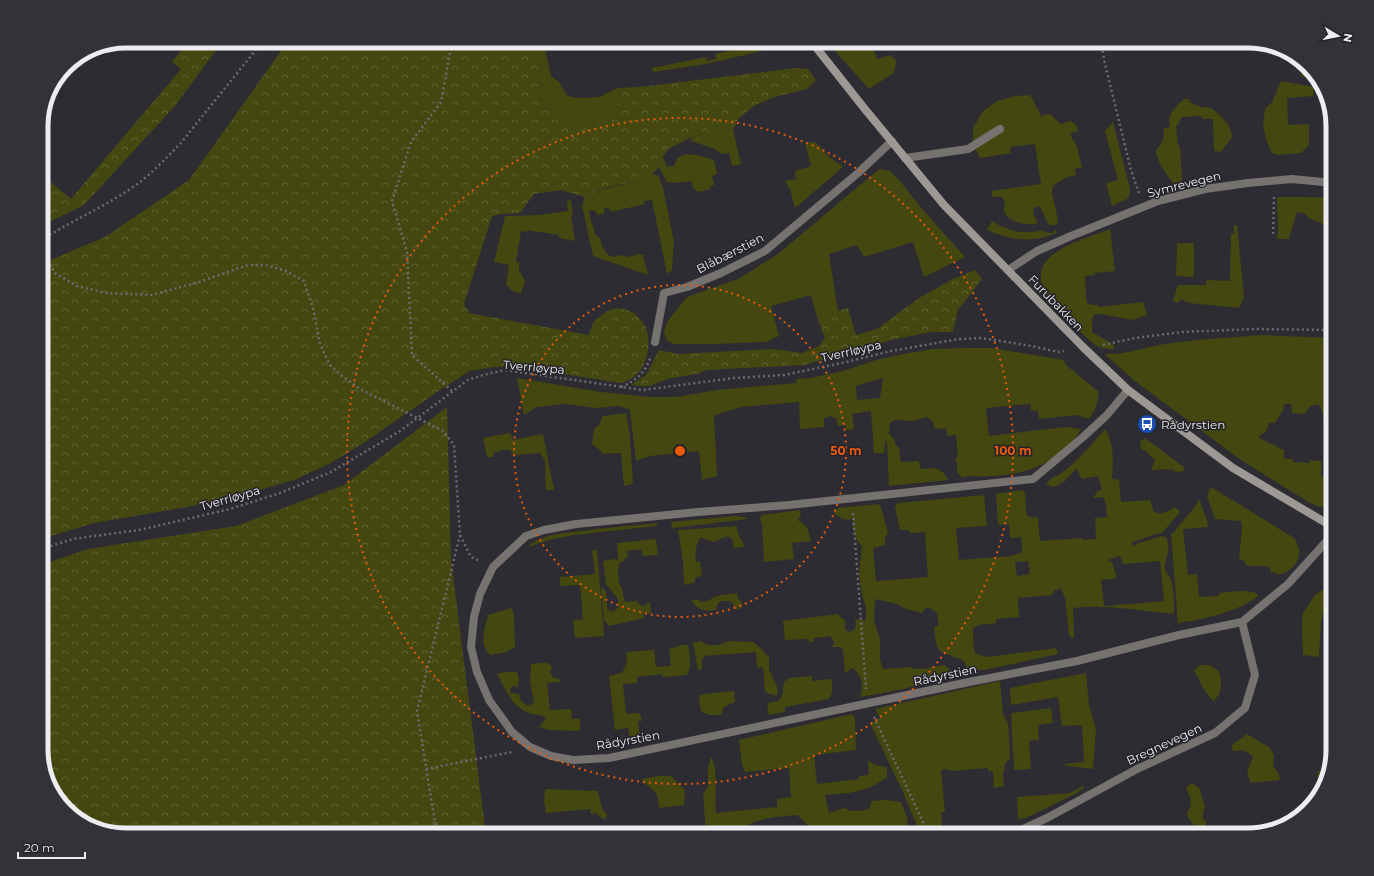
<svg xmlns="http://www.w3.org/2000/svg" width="1374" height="876" font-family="Montserrat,sans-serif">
<defs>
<pattern id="forest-crowns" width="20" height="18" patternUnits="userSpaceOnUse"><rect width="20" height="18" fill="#44470f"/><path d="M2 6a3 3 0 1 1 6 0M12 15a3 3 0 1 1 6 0" fill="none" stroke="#5f6232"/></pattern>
</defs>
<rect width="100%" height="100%" fill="#2d2c33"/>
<!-- green -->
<path fill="#44470f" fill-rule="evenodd" d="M 733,41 L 786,41 L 788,45 L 706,64 L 653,72 L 652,68 L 706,57 L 707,61 L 716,59 L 715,54 L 735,50 Z
M 826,41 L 871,41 L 877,59 L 891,55 L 896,61 L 894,73 L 869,89 Z
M 546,53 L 551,76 L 559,82 L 567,96 L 579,98 L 599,97 L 617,88 L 620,99 L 613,112 L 592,124 L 577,126 L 547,106 L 538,96 L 540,63 Z
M 1306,67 L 1322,84 L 1323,90 L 1320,90 L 1322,85 L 1318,81 L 1301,76 L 1301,71 Z
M 1281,81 L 1314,87 L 1313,96 L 1287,98 L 1288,125 L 1309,124 L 1309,145 L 1301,153 L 1278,155 L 1272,153 L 1267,142 L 1263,126 L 1265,109 L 1272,102 Z
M 1029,95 L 1032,98 L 1041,116 L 1048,114 L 1052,115 L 1055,119 L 1061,124 L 1071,121 L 1076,125 L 1078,131 L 1071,133 C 1071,140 1075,141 1077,147 C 1079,154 1080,161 1082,167 L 1075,169 L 1076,175 L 1065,178 L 1053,186 L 1052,192 L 1058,221 L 1056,225 L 1049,225 L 1040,207 L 1037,206 L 1034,209 L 1033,214 L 1038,223 C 1028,226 1008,223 1004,211 C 1004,208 1005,204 1005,201 L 1001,197 L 993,197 L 991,191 L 1041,184 L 1035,144 L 1010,147 L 1011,153 L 980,158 L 973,144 L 973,128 L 983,111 L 997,101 L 1015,96 Z
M 1184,99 L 1188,99 C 1195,108 1201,106 1211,108 C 1221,116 1231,123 1232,137 L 1221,152 L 1214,151 L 1213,119 L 1202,119 L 1201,116 L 1182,117 L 1181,120 L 1180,120 L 1179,125 L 1176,125 L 1178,145 L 1180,147 L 1182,179 L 1180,185 L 1176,186 C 1169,179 1156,161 1156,150 L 1163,141 L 1164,128 L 1168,128 L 1170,125 C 1167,114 1175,107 1184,99 Z
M 1113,122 L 1130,189 L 1129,198 L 1112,206 L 1106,183 L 1118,180 L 1105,131 Z
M 723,129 L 733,130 L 741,164 L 732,166 L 729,153 L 721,154 L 715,149 L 691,141 L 692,137 L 699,135 L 705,137 Z
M 816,142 L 828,156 L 843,167 L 795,208 L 790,189 L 785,181 L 796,179 L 795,171 L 811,166 L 805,143 Z
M 687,154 L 701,156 L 714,160 L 717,174 L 712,176 L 714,185 L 710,186 L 711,189 L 698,192 L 693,188 L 692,181 L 673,183 L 667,182 L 659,167 L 658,157 L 663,157 L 667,167 L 674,166 L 678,157 Z
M 879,169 L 890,171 L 899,180 L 923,210 L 965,257 L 924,277 L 913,242 L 864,257 L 857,245 L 829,254 L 838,311 L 817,317 L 811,295 L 771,306 L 779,336 L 766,342 L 716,344 L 673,344 L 666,339 L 664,332 L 667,322 L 687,297 L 738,279 L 778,254 Z
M 654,174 L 659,177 L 663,188 L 674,242 L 672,270 L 667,274 L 652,200 L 644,201 L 645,204 L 611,212 L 609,207 L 604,208 L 605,213 L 598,215 L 594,210 L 589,211 C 589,220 594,225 595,235 L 600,238 L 602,247 L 608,255 L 614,257 L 621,255 L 628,257 L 639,254 L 643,255 L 648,275 L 593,256 L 582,205 L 585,197 L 603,189 L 626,184 Z
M 1277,197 L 1306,197 L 1333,198 L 1333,224 L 1330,227 L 1309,218 L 1305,214 L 1297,212 L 1289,239 L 1277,239 L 1278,230 Z
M 571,200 L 573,215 L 571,215 L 575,241 L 559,238 L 559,235 L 527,230 L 527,232 L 521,231 L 516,262 L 519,263 L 519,270 L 525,281 L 521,293 C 514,292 510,290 506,284 L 509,265 L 494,262 L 505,216 L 539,215 L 568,211 L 567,201 Z
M 992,221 C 1004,229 1016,233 1031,232 C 1035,232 1040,230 1043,231 C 1047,232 1049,233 1053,233 L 1055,229 L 1057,233 C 1032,243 1012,241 987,230 Z
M 1234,225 L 1237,225 L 1244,297 L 1239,308 L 1189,303 L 1181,299 L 1177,303 L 1173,300 L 1178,285 L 1206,285 L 1206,280 L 1230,281 L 1231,234 L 1234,234 Z
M 1110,229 L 1115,271 L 1095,273 L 1095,275 L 1085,276 L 1086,297 L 1087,303 L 1091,305 L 1098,305 L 1099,307 L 1143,302 L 1147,315 L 1132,320 L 1100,314 L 1094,314 L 1092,321 L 1092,332 L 1114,345 L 1114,349 C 1109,349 1103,349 1099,347 C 1090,343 1045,297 1042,288 C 1040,281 1040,271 1044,264 C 1057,245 1090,237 1110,229 Z
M 1177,243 L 1194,243 L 1194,277 L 1176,276 Z
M 1261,335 L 1333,338 L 1333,422 L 1328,422 L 1328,424 L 1324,424 C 1324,417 1322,399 1311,406 C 1308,408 1307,411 1305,414 L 1292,413 L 1291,404 L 1284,404 L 1283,410 L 1275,423 L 1269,423 C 1268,429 1266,433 1260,435 L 1259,438 L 1284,450 L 1284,459 L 1293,459 L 1293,462 L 1310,463 L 1310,460 L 1321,461 L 1321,476 L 1333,479 L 1333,507 L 1320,507 L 1310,503 L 1238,458 L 1135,381 L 1104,354 C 1126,355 1145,347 1165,344 C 1197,339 1229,338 1261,335 Z
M 964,348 L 992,348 L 1063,360 L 1066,365 L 1099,392 C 1098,403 1095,410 1089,419 L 1076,415 L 1039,419 L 1038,411 L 1031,410 L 1030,404 L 986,408 L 989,436 L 1065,427 L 1081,429 C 1064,460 1029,474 995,476 C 986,477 976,476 967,476 L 962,478 L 957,472 L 957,464 L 955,458 L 958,457 L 956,435 L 947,436 L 946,428 L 935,429 L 932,421 L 927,417 C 922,418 917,420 911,421 C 903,422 898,416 890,423 L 889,434 L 895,440 L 895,445 L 899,448 L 901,462 L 919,461 L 920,469 C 934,468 941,466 948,480 L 889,486 L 887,442 L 886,439 L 884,453 L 874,453 L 871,411 L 852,414 L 854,429 L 846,430 L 845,425 L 838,426 L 836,418 L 831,416 L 824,418 L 824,427 L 800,429 L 799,402 L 742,407 L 714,415 L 717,476 L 702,480 L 699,451 L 650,456 L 636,461 L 630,410 L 619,406 L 595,408 L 566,404 L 537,407 L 524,415 L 517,378 L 601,392 L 650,397 L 676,397 L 717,390 L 796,383 L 797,379 L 811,378 L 843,371 L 876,360 L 904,354 L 933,349 ZM 883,378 L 880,398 L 857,400 L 856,386 Z
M 626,413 L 630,437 L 633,484 L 624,486 L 621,453 L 603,454 L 600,450 L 592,444 L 594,429 L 599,425 L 603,416 Z
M 1105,429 C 1115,445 1113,462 1112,479 L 1119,480 L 1121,502 L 1150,500 L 1154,512 C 1163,515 1168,511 1175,507 L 1180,512 L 1163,532 L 1132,542 L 1134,548 L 1136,544 L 1162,536 L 1166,537 C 1172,551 1165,555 1165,568 C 1165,574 1171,577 1172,582 C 1174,593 1174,604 1174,614 C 1141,611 1107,604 1073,608 L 1074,637 L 1072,639 L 1069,634 L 1065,598 L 1061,588 L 1054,591 L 1052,595 L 1018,598 L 1019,617 L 996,619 L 996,623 C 986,626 983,622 973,628 C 974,637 972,644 975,653 L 987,657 L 1056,648 L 1058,654 L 984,670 L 968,670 L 964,661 C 940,649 937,659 934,627 L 939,625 L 937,613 L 930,608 L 926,608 L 922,613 L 906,609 L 897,604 L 875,599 L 874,620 L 880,640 L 880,660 L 883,669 L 909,667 L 915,669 L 923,669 L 943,665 L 945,665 L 950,670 L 950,675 C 923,686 888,692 860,697 C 864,686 862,676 853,668 L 845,673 L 843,650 L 840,647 L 831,647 L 835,644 L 830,636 L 814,638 L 814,642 L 809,642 L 808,639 L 785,640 L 783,621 L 838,614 L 842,619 L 845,620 L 845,628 L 848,632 L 853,631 L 856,626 L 855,619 L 866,621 L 866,608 L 862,594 L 859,575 L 862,547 L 856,538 L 853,528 L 853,517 L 850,520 L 844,519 L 834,514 L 835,510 L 838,508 L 880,504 L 888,533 L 885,538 L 885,545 L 873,548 L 876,581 L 928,577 L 925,532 L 910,533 L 909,530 L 900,530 L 895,507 L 898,503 L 984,495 L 987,526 L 956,528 L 959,560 L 1011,556 L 1022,553 L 1022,544 L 1021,537 L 1010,538 L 1009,524 L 998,525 L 996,494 L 1023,490 L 1026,496 L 1025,502 L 1027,516 L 1038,518 L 1040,541 L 1082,538 L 1082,540 L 1096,539 L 1095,518 L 1107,517 L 1106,503 L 1103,497 L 1093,498 L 1097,492 L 1102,490 L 1098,476 L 1082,479 L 1076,468 L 1065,481 L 1054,487 L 1046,484 C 1049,478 1058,476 1063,472 C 1079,459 1092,444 1105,429 ZM 1120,556 L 1123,564 L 1160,561 L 1164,601 L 1104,606 L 1101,580 L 1117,578 L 1112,562 L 1108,560 ZM 1028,561 L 1030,574 L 1017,576 L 1015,562 Z
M 510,433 L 513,440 L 543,434 L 554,490 L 546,490 L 545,460 L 540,453 L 514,455 L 510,450 L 502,450 L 494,453 L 493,457 L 487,457 L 483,438 Z
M 1145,438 L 1185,468 L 1184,471 L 1176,472 L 1171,469 L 1152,470 L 1152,467 L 1155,461 L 1148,453 L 1141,449 L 1140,442 Z
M 1211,487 L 1294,538 C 1306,555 1296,571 1277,575 L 1276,572 L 1270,573 L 1271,569 L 1268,566 L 1247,566 L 1245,562 L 1239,558 L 1242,527 L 1241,521 L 1215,519 L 1207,496 Z
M 1199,499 L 1207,521 L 1208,527 L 1183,529 L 1188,575 L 1197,574 L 1199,597 L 1219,596 L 1219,593 C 1230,592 1250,588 1259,595 C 1241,611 1202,620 1178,623 L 1171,534 L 1173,533 L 1197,504 Z
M 799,510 L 801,516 L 798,520 L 807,527 L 811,541 L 792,543 L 794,559 L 764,562 L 762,524 L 760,519 L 762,515 Z
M 736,516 L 744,517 L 747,519 L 674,528 L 672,527 L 671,522 Z
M 657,523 L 657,526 L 574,535 L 553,539 L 528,547 L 529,545 C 544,534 564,533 582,531 C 607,527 632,526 657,523 Z
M 737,526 C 737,538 743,538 744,547 L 734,548 C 733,543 734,539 728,536 L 713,542 L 701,537 C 695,546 695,552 696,562 L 700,562 L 702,576 L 696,577 L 694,583 L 684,585 L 683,562 L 678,530 Z
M 656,539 L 658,555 L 642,556 L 642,549 L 627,551 L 628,558 L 625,558 L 625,561 L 620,562 L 618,568 L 619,584 L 622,588 L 624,600 L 626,602 L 637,601 L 640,605 L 644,606 L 650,602 L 651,613 L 643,614 L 644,618 L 609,626 L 604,620 L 601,587 L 606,591 L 607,609 L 613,612 L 618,608 L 618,599 L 606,584 L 603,561 L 615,559 L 620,561 L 618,558 L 617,543 Z
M 592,550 L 597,550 L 604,636 L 575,638 L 573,621 L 583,619 L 580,585 L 560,586 L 560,577 L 595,574 Z
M 1333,583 L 1333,602 L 1330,603 L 1323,612 L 1321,621 L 1319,657 L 1303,655 L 1302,624 L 1303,613 L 1315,595 Z
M 737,593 L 738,599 C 741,601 743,603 742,607 L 738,609 L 734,609 L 733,603 L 729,601 L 720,601 L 717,605 L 716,610 C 706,612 695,610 692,600 L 697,599 L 701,602 L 708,601 L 716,596 Z
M 511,608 L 514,614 L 515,647 L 506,652 L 491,655 C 478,646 485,628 488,615 Z
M 700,641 L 708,645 L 720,645 L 729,641 L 753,642 L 763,650 L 769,658 L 769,669 L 777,687 L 778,692 L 776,696 L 765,692 L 763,667 L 757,668 L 756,652 L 704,656 L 704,658 L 702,659 L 702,669 L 698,670 L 693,643 Z
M 681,645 L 688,645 C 690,656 692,665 687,675 L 663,677 L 662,674 L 637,677 L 637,683 L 623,684 L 626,714 L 640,713 L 642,721 L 638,721 L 640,738 L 630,740 L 628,728 L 615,730 L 609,676 L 622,673 L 627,663 L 626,652 L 654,650 L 656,667 L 671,666 L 669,649 Z
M 539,663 L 547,663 L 552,666 L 550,672 L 553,677 L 561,680 L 560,682 L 547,683 L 550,710 L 571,709 L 572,719 L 580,719 L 580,731 L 549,730 L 539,727 L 546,718 C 538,713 536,716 528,713 C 511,705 506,690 497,674 L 505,672 L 517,672 L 519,681 L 518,687 L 512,686 L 510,689 L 511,693 L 519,694 L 521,701 L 526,705 L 530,705 L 534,702 L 530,682 L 531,664 Z
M 1200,665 L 1209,665 L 1219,671 C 1222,682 1223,694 1213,701 L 1204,690 L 1194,670 Z
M 1086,673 L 1089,705 L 1096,729 L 1093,769 L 1068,766 L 1063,764 L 1084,762 L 1082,725 L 1062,726 L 1058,697 L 1011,705 L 1010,688 Z
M 812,676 L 812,681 L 832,679 L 832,693 L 829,699 L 785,707 L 785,712 L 769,715 L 767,703 L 779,701 L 782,695 L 784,682 L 789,678 Z
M 1000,681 L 1003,714 L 1008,723 L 1009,738 L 1010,758 L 1005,764 L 1003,775 L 1004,786 L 994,788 L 993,771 L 988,771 L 988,768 L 951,771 L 946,769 L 941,770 L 945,812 L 941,812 L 943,835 L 921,835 L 902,790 L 870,723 L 880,718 L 875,709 Z
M 734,691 L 735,702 L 724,707 L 721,715 L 709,715 L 701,711 L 699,701 L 700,695 L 704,694 Z
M 1051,708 L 1053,723 L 1038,725 L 1039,740 L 1029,741 L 1031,769 L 1014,770 L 1011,713 Z
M 852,714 L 855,719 L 856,750 L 814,755 L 817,784 L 859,779 L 859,776 L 869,775 L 868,761 L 879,766 L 887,767 L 887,777 C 866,793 850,793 825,795 L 829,813 L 844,808 L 851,811 L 859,811 L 869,809 L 872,801 L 886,800 L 901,802 L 907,817 L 908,827 L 913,835 L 887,835 L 886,826 L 857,829 L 857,832 L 831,835 L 812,835 L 812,829 L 797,815 C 785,816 751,818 744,829 C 743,830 743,833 743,835 L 706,835 L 703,793 L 708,787 L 708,767 L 711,757 C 719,769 714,798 716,813 L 777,807 L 777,799 L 791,797 L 789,768 L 745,772 L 742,765 L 739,740 Z
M 1247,734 L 1269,747 L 1274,755 L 1273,766 L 1278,772 L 1280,780 L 1251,783 C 1244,771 1249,768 1253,757 C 1247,750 1242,750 1233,751 L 1231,746 Z
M 659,776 L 671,776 L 685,790 L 684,805 L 659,808 C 658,789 654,792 641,780 L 645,778 Z
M 1192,783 L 1199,788 L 1205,806 L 1203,812 L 1203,819 L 1206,821 L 1206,828 L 1194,826 L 1189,819 L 1187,813 L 1191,805 L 1190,797 L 1186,787 Z
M 1083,786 L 1085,787 L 1077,793 L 1026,818 L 1018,819 L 1017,797 L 1070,793 Z
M 545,789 L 598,791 L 602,809 L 607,814 L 605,820 L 595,813 L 591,814 L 590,809 L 546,813 L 544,801 Z"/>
<!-- forest -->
<path fill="url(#forest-crowns)" d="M 189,41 L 223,41 L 174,107 L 84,205 L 41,226 L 41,174 L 71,199 L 181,69 L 172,62 Z
M 288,41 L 544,41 L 546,53 L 540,63 L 538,96 L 547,106 L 577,126 L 592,124 L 613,112 L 620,99 L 617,88 L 640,87 L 796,68 L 808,69 L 816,80 L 807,89 L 774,97 L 754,106 L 739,118 L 733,130 L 723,129 L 705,137 L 699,135 L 692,137 L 668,149 L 663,157 L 658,157 L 659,167 C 645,185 621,182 602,189 C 596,191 591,195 585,197 L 561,190 L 534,194 L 520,213 L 501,214 L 492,216 L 464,304 L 469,313 L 589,335 C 590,331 591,327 593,323 C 595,320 599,317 602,315 C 616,302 637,310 645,326 C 652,340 648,365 636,375 C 632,379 626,381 620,383 L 515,366 L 494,367 L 470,371 L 440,390 L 365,442 L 331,463 L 294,480 L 245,494 L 187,507 L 94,523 L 41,539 L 41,264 L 105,237 L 189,180 Z
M 975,270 L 982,279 L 958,310 L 953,332 L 931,332 L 895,339 L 804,365 L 707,370 L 696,374 L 667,379 L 650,386 L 637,386 L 631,385 L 646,375 L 659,350 L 678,354 L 773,349 L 802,353 L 819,346 L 825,338 L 817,317 L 848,308 L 856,335 L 877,329 L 919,298 L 953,279 Z
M 447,407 L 451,560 L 486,835 L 126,835 L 79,821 L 53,793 L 41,755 L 41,565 L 88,549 L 236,526 L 344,485 Z
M 1318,771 L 1326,772 L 1319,797 L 1315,801 L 1317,794 Z"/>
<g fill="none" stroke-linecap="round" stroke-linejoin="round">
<!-- path -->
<path stroke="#6c6b71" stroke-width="2.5" stroke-dasharray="2 3" stroke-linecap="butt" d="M 1101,41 L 1105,64 L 1131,170 L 1139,193
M 1273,234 L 1274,196
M 41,240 C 73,220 109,205 140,182 C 154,171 167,157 180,144 L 263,41
M 41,252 L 56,274 L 77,286 L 106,293 L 151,295 L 196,283 L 248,265 L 266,265 L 286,271 L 304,281 L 313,308 L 320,344 L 330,365 L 342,376 L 360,389 L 443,431 L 454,445 L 460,535 L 471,557 L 480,561
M 1103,345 L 1135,338 L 1182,332 L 1254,329 L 1333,330
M 621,387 C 637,380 645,373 651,356
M 452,391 L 412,355 L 407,252 L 392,201 L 411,142 L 441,102 L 452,41
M 853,513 L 866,689
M 41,549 L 73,539 L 139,530 L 230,509 L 280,493 L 331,472 L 400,431 L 468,380 L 483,375 L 505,370 L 643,390 L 734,378 L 784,375 L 842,363 L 891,351 L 959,339 L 981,338 L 1032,346 L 1058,352 L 1064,351
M 874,717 L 929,835
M 426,769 L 512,752
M 1060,828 C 1070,830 1080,825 1090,829 L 1091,835
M 437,835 L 417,711 L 460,535"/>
<!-- lane -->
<path stroke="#75726f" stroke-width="8" d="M 905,158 L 968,149 L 1000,129"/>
<!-- street -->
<path stroke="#75726f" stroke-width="8" d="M 1008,270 L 1037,251 L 1071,236 L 1158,201 L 1205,189 L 1248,183 L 1292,179 L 1333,183
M 655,342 L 664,293 L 687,287 L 721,273 L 765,251 L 858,173 L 892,141
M 1128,390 L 1106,416 L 1082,438 L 1033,479 L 789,505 L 698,512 L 576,524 L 544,530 L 526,536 L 493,567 L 480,594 L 474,617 L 471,647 L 477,672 L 489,700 L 512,732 L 530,747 L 551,756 L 573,760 L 609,758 L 969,682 L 1077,661 L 1179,635 L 1242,622 L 1288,584 L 1333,534
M 1010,835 L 1047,818 L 1137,769 L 1215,733 L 1245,708 L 1255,675 L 1242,622"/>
<!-- secondary -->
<path stroke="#9d9894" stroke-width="8" d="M 811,41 L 864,108 L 944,205 L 1083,347 L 1128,390 L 1233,468 L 1333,527"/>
</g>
<!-- distance rings -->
<g fill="none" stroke="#e8590c" stroke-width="2" stroke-dasharray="2 4">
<circle cx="680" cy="451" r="166"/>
<circle cx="680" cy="451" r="333"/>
</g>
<!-- icons -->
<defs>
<symbol id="bus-disc" viewBox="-11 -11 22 22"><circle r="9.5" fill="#1a4fb4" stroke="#232229"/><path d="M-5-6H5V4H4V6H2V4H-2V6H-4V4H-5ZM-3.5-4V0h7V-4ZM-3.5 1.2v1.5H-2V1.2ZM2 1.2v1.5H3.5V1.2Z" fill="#fff"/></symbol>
</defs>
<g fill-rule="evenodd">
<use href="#bus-disc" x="1136" y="413" width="22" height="22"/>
</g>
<g text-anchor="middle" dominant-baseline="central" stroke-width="3" stroke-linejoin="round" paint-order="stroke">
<!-- street labels -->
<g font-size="12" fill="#edecf1" stroke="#232229">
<text transform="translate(1184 184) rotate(-14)">Symrevegen</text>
<text transform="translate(730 253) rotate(-27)">Blåbærstien</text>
<text transform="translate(1056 303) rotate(46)">Furubakken</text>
<text transform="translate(851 351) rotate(-13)">Tverrløypa</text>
<text transform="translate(534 367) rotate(5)">Tverrløypa</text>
<text transform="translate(230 498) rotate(-16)">Tverrløypa</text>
<text transform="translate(945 675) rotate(-12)">Rådyrstien</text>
<text transform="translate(628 740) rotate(-10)">Rådyrstien</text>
<text transform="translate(1164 744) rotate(-25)">Bregnevegen</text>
</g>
<!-- poi labels -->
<g font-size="12" fill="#edecf1" stroke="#232229" text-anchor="start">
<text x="1161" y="424">Rådyrstien</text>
</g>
</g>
<!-- crop -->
<path d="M0 0H1374V876H0ZM126 48H1248A78 78 0 0 1 1326 126V750A78 78 0 0 1 1248 828H126A78 78 0 0 1 48 750V126A78 78 0 0 1 126 48Z" fill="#333239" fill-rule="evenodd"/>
<path fill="none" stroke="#edecf1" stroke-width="5" d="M126 48H1248A78 78 0 0 1 1326 126V750A78 78 0 0 1 1248 828H126A78 78 0 0 1 48 750V126A78 78 0 0 1 126 48Z"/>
<circle cx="680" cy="451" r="6" fill="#e8590c" stroke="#232229" stroke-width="2"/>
<g font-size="12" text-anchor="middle" font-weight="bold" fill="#e8590c" stroke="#232229" stroke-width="3" stroke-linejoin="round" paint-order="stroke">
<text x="846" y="455">50 m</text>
<text x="1013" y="455">100 m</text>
</g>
<!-- north arrow -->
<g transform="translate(1338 36) rotate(100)" stroke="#232229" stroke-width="3" paint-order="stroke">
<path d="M0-3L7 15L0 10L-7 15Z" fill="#edecf1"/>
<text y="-6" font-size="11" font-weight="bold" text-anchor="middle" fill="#edecf1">N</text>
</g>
<!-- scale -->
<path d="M18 852v6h67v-6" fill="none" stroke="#edecf1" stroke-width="2"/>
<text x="24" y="852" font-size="12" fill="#edecf1" stroke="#232229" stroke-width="3" paint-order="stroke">20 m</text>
</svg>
